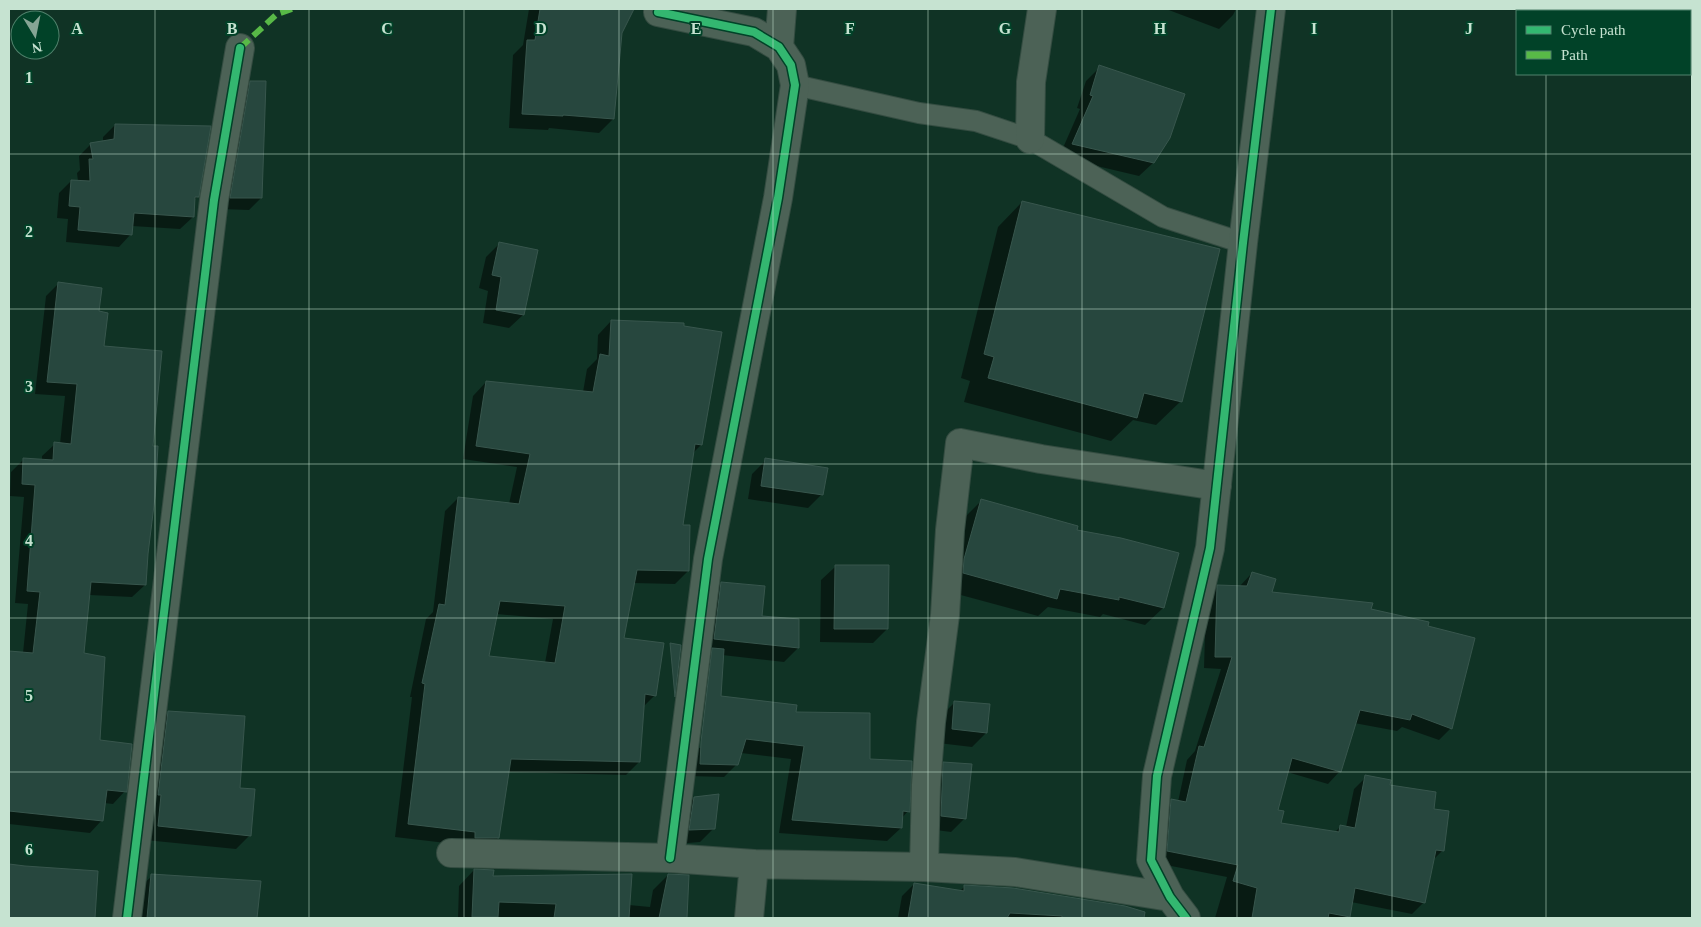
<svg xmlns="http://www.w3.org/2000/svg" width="1701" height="927" font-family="Georgia,serif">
<rect width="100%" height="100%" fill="#103325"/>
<!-- shadow -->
<path fill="#0007" fill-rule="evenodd" d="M 529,9 L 633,9 L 621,33 L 613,119 L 599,133 L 549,128 L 548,130 L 509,128 L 513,55 L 523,45 Z
M 1166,9 L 1236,9 L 1233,15 L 1219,29 Z
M 1100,67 L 1153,163 L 1139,176 L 1059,157 L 1080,109 L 1077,108 L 1086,81 Z
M 251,82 L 261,198 L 249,210 L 219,209 L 239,94 Z
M 115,125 L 197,197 L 193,201 L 193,217 L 180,229 L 132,226 L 131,234 L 119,247 L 66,242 L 68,219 L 57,218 L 59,193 L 71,181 L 78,181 L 77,173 L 80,170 L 79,156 L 91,144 L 103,142 L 103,137 Z
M 1022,202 L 1181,401 L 1156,425 L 1133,420 L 1111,441 L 964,402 L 970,381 L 961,378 L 998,227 Z
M 500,243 L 523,315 L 509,328 L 483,323 L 488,291 L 479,288 L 486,257 Z
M 58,284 L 97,313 L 103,347 L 152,447 L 145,585 L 132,597 L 89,595 L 82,654 L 98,741 L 125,791 L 113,804 L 104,803 L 102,820 L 90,833 L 9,824 L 9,652 L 23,653 L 28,604 L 15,603 L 24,497 L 10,496 L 11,472 L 24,459 L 42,461 L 42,456 L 55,444 L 60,444 L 65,396 L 35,394 L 46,296 Z
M 611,321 L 701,445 L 693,453 L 681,526 L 688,571 L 675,584 L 633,583 L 622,639 L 655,695 L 643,707 L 639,762 L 626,775 L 508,772 L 498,838 L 484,851 L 463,845 L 395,837 L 412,697 L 410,697 L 426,619 L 433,612 L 445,511 L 458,498 L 509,504 L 517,467 L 463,459 L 473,396 L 486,382 L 583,392 L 587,369 L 597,359 L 598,335 ZM 496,614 L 553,619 L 545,663 L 488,657 Z
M 766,460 L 822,494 L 808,508 L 748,499 L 752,474 Z
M 981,501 L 1075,531 L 1177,554 L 1163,608 L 1145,625 L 1103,614 L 1100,617 L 1048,607 L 1038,616 L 946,591 L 964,518 Z
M 835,567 L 887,629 L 873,643 L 820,642 L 821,580 Z
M 1252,573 L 1270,593 L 1369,610 L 1451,728 L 1439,740 L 1402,727 L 1397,731 L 1354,723 L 1340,771 L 1328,784 L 1287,772 L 1277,811 L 1279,824 L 1334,833 L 1341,826 L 1346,827 L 1354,789 L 1366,777 L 1388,786 L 1432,810 L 1443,850 L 1432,861 L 1424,902 L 1412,914 L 1351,902 L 1349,918 L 1215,918 L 1227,877 L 1156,863 L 1159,813 L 1171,801 L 1178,802 L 1187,760 L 1195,751 L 1221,669 L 1204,668 L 1206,599 L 1218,586 L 1239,587 Z
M 721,583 L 798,648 L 784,662 L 722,655 L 720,698 L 794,713 L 869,760 L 908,811 L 901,819 L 901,828 L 887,841 L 779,833 L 791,759 L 741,753 L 737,764 L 724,777 L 688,776 L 708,597 ZM 709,665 L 711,665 L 701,748 L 698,748 Z
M 955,702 L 986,733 L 972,747 L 938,743 L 941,716 Z
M 168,713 L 250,835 L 236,849 L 145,840 L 154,726 Z
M 944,764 L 965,818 L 951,832 L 928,829 L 930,777 Z
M 694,798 L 714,828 L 700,842 L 676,844 L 680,812 Z
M 9,865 L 25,868 L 97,872 L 93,918 L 9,918 Z
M 474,870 L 492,877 L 629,905 L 650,907 L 653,890 L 668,875 L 688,876 L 686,918 L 458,918 L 459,886 Z
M 152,876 L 260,882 L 256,918 L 137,918 L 140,887 Z
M 914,884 L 960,891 L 965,886 L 1141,912 L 1141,918 L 898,918 L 902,896 Z"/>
<!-- building -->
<path fill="#27473e" stroke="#38564d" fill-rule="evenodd" d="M 540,9 L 634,9 L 622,33 L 614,119 L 563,115 L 563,116 L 522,114 L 527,40 L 535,40 Z
M 1099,65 L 1185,94 L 1170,138 L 1154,163 L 1072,144 L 1093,96 L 1090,95 Z
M 250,81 L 266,81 L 262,198 L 230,198 Z
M 115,124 L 211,126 L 199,197 L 195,197 L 194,217 L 134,213 L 132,235 L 78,230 L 80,207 L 69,206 L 71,180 L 90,181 L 89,159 L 93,159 L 90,143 L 114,139 Z
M 1022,201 L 1220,249 L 1182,402 L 1144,393 L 1137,418 L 988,378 L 994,357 L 984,354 Z
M 499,242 L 538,250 L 524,315 L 496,310 L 501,277 L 492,275 Z
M 58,282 L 102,288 L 99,311 L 108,313 L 104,346 L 162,351 L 153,446 L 158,446 L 155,497 L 148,554 L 146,585 L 91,582 L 84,653 L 105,657 L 100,740 L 132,744 L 127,792 L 107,790 L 103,821 L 9,811 L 9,651 L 33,653 L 40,592 L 27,591 L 35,485 L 22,484 L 23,458 L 53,460 L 54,442 L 71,444 L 77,384 L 47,382 Z
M 611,320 L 684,323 L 684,326 L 722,332 L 702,445 L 695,444 L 683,525 L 690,525 L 689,571 L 637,570 L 624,638 L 664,643 L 656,696 L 645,694 L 640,762 L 511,759 L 499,838 L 475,838 L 475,832 L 408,824 L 425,684 L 422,683 L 439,604 L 445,605 L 458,497 L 519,504 L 530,454 L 476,446 L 486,381 L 593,392 L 600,354 L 609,356 ZM 500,601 L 565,606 L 555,663 L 489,656 Z
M 765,458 L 828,468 L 823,495 L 761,486 Z
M 981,499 L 1078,526 L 1077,530 L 1121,538 L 1179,553 L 1164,608 L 1119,597 L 1119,600 L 1060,589 L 1057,599 L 963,573 L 964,559 Z
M 835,565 L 889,565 L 888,629 L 834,629 Z
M 1252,572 L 1276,579 L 1272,592 L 1373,603 L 1371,609 L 1429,622 L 1428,626 L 1475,638 L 1452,729 L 1412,714 L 1410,720 L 1360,710 L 1341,772 L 1292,758 L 1278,810 L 1284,811 L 1281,823 L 1339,832 L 1340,825 L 1355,828 L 1365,775 L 1391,780 L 1390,785 L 1436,792 L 1434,809 L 1449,811 L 1444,851 L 1436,850 L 1425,903 L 1355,888 L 1350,917 L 1329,913 L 1328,918 L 1252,918 L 1257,888 L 1233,881 L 1238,865 L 1167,851 L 1171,799 L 1186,802 L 1199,746 L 1204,747 L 1232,657 L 1215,657 L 1217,585 L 1247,586 Z
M 721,582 L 765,586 L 762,616 L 799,619 L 799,648 L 714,639 Z
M 670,643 L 681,645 L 675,697 Z
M 712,648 L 724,649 L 721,696 L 797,705 L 796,712 L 870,713 L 870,759 L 912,761 L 910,812 L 903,811 L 902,828 L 792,820 L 804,746 L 746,739 L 738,765 L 700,764 L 701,742 Z
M 954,701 L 990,704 L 987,733 L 952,729 Z
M 168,711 L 245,716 L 240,788 L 255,789 L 251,836 L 158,826 L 161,795 L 158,795 Z
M 943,762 L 972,764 L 966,819 L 941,816 Z
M 719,794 L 715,829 L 689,830 L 694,797 Z
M 9,864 L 25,866 L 98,871 L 95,918 L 9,918 Z
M 474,869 L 494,870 L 493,876 L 632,874 L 629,918 L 554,918 L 556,904 L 499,902 L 498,917 L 472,917 Z
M 151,874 L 261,881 L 257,918 L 147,918 Z
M 668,874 L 689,875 L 687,918 L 659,918 Z
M 914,883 L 964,891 L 964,885 L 1013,888 L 1125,906 L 1145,912 L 1144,918 L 1062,918 L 1062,916 L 1010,913 L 1007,918 L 908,918 Z"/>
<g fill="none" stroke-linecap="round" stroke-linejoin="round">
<defs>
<path id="service" d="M 795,85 L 919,113 L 976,121 L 1030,139 L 1163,217 L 1243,243"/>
<path id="minor" d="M 1575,9 L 1585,11
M 658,12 L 754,32 L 779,47 L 791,65 L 795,85 L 778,198 L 708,559 L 670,858
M 1690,40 L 1692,41
M 779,47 L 782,9
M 1030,139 L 1031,82 L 1042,9
M 451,853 L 670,858 L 754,864 L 924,867 L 1015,872 L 1170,897
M 924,867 L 926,785 L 931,722 L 945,615 L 950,530 L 960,443 L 1041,459 L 1217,486
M 127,918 L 214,200 L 240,48
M 749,918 L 754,864
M 1186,918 L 1170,897 L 1151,860 L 1157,776 L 1210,548 L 1243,243 L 1271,9"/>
</defs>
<!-- service casing -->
<use href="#service" stroke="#344c41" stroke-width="22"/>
<!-- minor casing -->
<use href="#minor" stroke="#344c41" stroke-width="30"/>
<!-- service -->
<use href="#service" stroke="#4c6256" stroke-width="20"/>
<!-- minor -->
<use href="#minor" stroke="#4c6256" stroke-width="28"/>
<!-- quiet -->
<path stroke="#58b947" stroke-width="6" stroke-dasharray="12 6" stroke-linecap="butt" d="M 240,48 L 277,14 L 292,9"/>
<defs>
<path id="cycleway" d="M 658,12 L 754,32 L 779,47 L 791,65 L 795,85 L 778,198 L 708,559 L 670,858
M 127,918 L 214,200 L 240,48
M 1186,918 L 1170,897 L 1151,860 L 1157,776 L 1210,548 L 1243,243 L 1271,9"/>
</defs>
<!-- cycleway casing -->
<use href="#cycleway" stroke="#014228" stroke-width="11"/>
<!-- cycleway -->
<use href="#cycleway" stroke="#33b770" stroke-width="8"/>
</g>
<!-- grid -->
<path fill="none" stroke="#c6e3d1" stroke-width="1" stroke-opacity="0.55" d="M 155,9 L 155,918M 309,9 L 309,918M 464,9 L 464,918M 619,9 L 619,918M 773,9 L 773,918M 928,9 L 928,918M 1082,9 L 1082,918M 1237,9 L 1237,918M 1392,9 L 1392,918M 1546,9 L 1546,11M 1546,74 L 1546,918M 9,154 L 1692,154M 9,309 L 1692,309M 9,464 L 1692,464M 9,618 L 1692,618M 9,772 L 1692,772"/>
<g font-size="16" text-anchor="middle" font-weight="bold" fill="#c6e3d1" stroke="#014228" stroke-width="4" stroke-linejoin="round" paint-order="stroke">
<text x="77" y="34">A</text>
<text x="232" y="34">B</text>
<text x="387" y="34">C</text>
<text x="541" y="34">D</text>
<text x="696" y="34">E</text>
<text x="850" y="34">F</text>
<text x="1005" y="34">G</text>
<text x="1160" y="34">H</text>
<text x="1314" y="34">I</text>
<text x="1469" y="34">J</text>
<text x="29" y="83">1</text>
<text x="29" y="237">2</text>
<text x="29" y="392">3</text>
<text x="29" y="546">4</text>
<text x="29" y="701">5</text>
<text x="29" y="855">6</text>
</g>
<!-- border -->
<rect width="1701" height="927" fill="none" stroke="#c6e3d1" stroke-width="20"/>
<!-- legend -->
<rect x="1516" y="10" width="175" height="65" fill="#014228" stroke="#50826c"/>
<rect x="1526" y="26" width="25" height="8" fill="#33b770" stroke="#50826c"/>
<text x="1561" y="35" font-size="15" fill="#c6e3d1">Cycle path</text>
<rect x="1526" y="51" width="25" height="8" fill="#58b947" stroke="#50826c"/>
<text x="1561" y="60" font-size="15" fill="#c6e3d1">Path</text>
<!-- north arrow -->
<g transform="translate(35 35) rotate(170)"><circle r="24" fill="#014228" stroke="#50826c"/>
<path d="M0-4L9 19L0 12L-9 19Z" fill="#86a595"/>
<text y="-8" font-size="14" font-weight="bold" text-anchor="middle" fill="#c6e3d1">N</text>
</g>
</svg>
